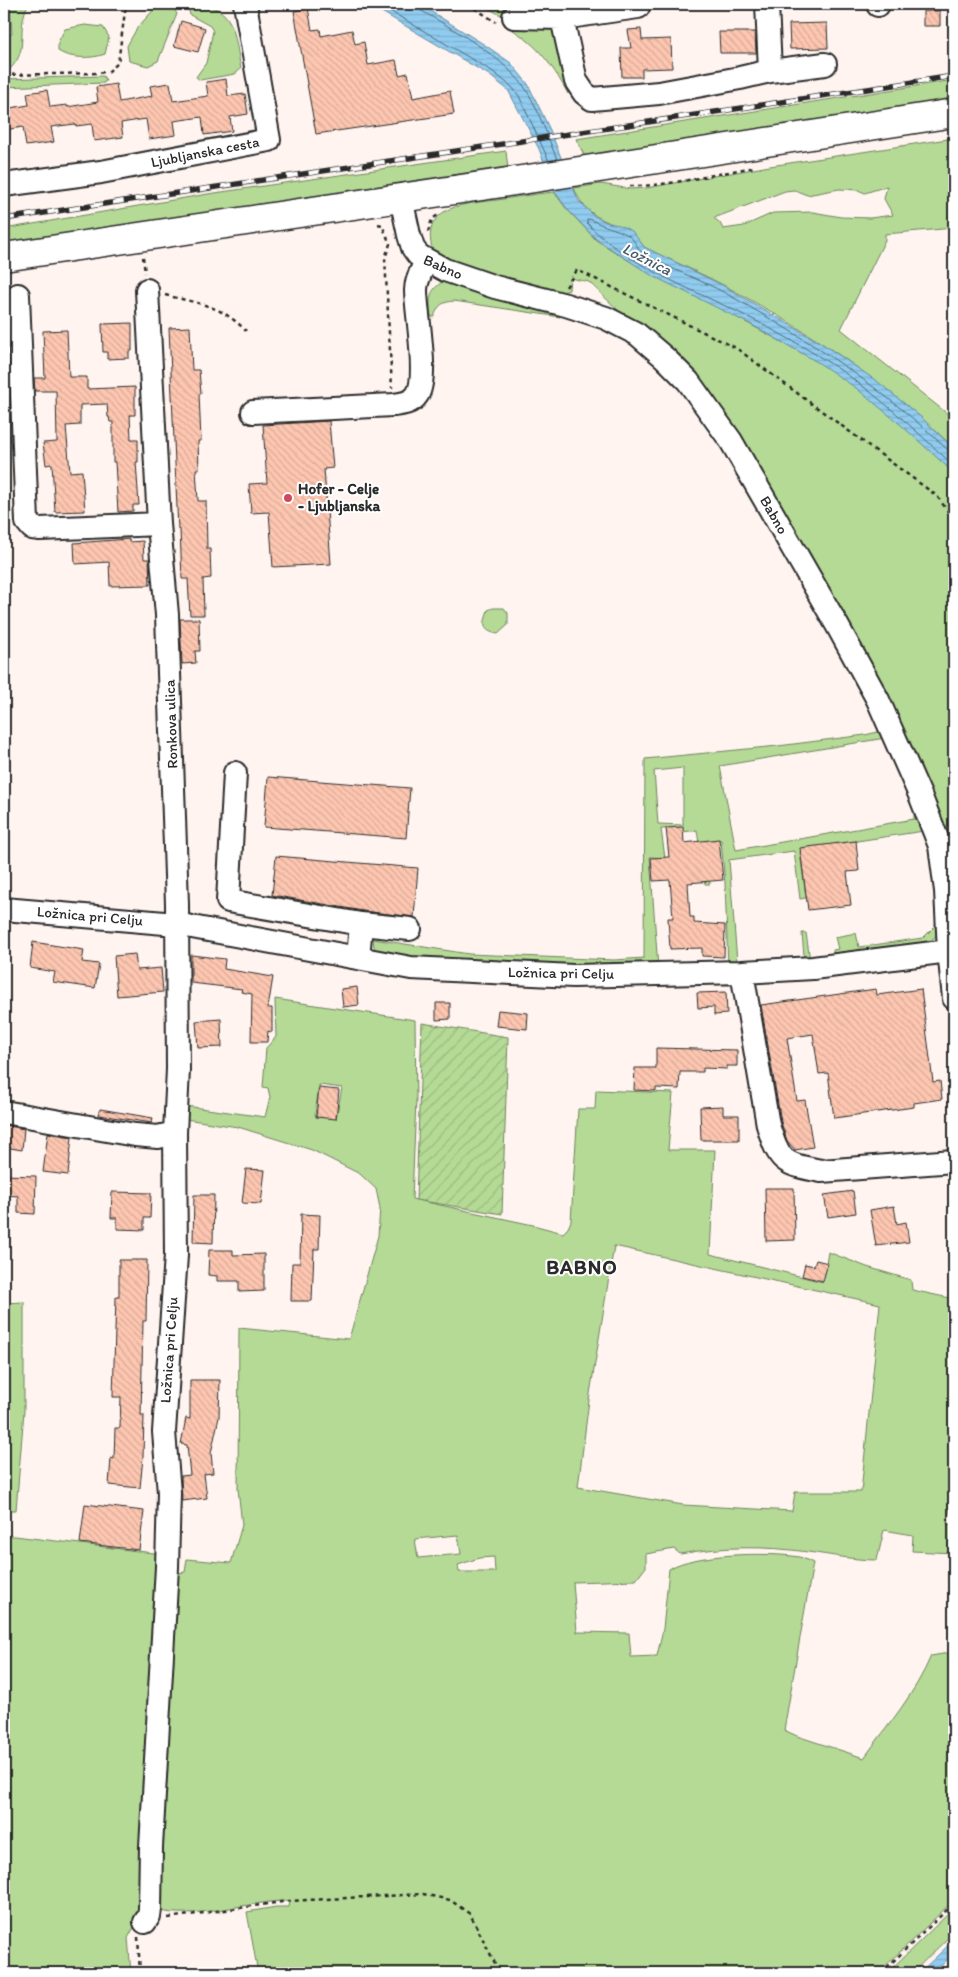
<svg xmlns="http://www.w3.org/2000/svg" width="958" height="1977" font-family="Itim,sans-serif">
<defs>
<pattern id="garden-furrows" width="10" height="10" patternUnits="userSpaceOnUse" patternTransform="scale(1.25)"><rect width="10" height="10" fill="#b4da95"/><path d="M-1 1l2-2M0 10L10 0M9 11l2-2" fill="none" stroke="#9bbb81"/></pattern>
<pattern id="water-rules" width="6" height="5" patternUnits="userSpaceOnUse" patternTransform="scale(1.25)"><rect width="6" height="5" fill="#90ccf0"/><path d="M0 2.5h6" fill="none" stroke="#7cafce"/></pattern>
<pattern id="building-back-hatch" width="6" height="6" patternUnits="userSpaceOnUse" patternTransform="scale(1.25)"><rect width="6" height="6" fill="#fdc6b0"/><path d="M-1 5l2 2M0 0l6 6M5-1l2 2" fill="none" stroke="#d9aa98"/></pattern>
</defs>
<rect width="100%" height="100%" fill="#fff4ef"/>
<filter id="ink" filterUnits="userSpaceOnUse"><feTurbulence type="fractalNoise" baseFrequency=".02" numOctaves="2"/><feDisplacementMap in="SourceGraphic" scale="10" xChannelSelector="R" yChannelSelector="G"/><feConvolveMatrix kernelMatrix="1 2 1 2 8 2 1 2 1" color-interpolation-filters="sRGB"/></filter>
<g filter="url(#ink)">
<!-- grass -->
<path fill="#b4da95" stroke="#708260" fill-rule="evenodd" d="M 10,4 L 28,4 C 26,9 24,14 23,20 C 20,40 26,53 10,69 L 4,69 L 4,35 L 12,34 Z
M 192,4 C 236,4 234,34 241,69 L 235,74 L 200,80 L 196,77 L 206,63 L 213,31 L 210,26 L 190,15 L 188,7 Z
M 479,4 L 504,4 L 504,15 L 501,15 Z
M 158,5 L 172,5 L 177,14 L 158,61 L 148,66 L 129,61 L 127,46 L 137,28 Z
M 85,25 L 103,27 L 109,37 L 105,54 C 92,59 70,59 58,51 L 58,42 L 65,29 Z
M 504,25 L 553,26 L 568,94 C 552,64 535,41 504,25 Z
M 103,76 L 106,80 L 104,83 L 4,87 L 4,79 Z
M 954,80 L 954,102 L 586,159 L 576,139 Z
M 954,138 L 954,228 L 885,234 L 885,240 L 841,329 L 954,419 L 954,448 C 888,384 810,332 729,288 C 701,273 672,261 644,247 C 626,218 589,229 574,188 L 601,184 L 631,189 L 646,188 L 770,166 ZM 887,186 L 884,199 L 893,215 L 870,218 L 841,217 L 813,212 L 773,213 L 744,226 L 723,229 L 720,223 L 714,218 L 785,191 L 794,190 L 807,195 L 839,189 L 858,190 L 865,193 Z
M 506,151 L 508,169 L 4,248 L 4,229 L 208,194 Z
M 554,192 L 565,207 L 596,240 L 652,275 L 729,313 L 822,364 L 857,388 L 900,423 L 954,473 L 954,852 L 946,844 L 862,649 L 648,332 L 620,312 L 589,282 L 570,278 L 569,290 L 557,294 L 502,281 L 434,255 C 417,206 463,204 497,200 C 516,197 535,194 554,192 Z
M 445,280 L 563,311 L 560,317 L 454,301 C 441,302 438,306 434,317 L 431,317 C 429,298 428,291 445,280 Z
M 493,608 L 504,608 L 508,613 L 508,625 L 498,634 C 482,631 483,625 488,610 Z
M 886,730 L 918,804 L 931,842 L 939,889 L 943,914 L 940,929 L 935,937 L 928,943 L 919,946 L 834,959 L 833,950 L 838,949 L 835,937 L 856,933 L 859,947 L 923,938 L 935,926 L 938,907 L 934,872 L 924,831 L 830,845 L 830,855 L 813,857 L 812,850 L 800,852 L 806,898 L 800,899 L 794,851 L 729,860 L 737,962 L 774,960 L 804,956 L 802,933 L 806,933 L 810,960 L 772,966 L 728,968 L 725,883 L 721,840 L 707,841 L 710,884 L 705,884 L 697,830 L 683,832 L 681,828 L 661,829 L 665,858 L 650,857 L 658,968 L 585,967 L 548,965 L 530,962 L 499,965 L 375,954 L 373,939 L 469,954 L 614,960 L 644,958 L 645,759 L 778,746 L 865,735 ZM 885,738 L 893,753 L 914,809 L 914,819 L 736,850 L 720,766 ZM 683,768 L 683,825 L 658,824 L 654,771 Z
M 275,999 L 415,1020 L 416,1100 L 412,1199 L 533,1225 L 563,1233 L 568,1228 L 571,1221 L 578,1109 L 595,1109 L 596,1090 L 673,1093 L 668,1150 L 715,1150 L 710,1254 L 823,1282 L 828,1252 L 867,1267 L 911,1280 L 912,1290 L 954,1299 L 954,1491 L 953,1491 L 947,1524 L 954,1525 L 954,1553 L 912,1551 L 913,1535 L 884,1530 L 877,1560 C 854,1560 831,1555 808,1552 C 765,1546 723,1546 680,1554 L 674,1549 L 646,1554 L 646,1567 L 636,1580 L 573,1582 L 577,1632 L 629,1633 L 631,1657 L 657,1656 L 663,1629 L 669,1569 C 693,1553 770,1552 799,1557 C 804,1558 808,1561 813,1563 L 784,1730 L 797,1736 L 864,1758 C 888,1725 915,1694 931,1656 L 954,1652 L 954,1900 L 878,1973 L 258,1973 L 247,1912 L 276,1907 L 288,1907 L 289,1901 C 254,1900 188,1921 158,1910 L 170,1574 L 185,1572 L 187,1559 L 231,1563 L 242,1525 L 238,1489 L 239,1328 L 349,1339 L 378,1236 L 380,1208 L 376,1189 L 360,1174 L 312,1150 L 238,1127 L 185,1119 L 185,1106 L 265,1117 L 270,1097 L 268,1088 L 263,1087 L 266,1048 L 276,1037 ZM 319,1085 L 342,1088 L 336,1118 L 315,1115 ZM 614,1246 L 880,1304 L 861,1492 L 795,1492 L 792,1511 L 683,1505 L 578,1487 L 589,1400 ZM 458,1535 L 461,1554 L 418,1558 L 415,1539 ZM 494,1557 L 495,1572 L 459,1572 L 458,1565 L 479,1558 Z
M 24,1302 L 24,1411 L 16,1510 L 4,1510 L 4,1303 Z
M 4,1536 L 15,1536 L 162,1554 L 141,1915 L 128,1938 L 131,1973 L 4,1973 Z
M 954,1908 L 954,1932 L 912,1973 L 887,1973 Z"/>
<!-- garden -->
<path fill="url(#garden-furrows)" stroke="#708260" d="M 422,1023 L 508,1037 L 502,1214 L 416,1200 Z"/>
<!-- water -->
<path fill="url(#water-rules)" stroke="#688ca1" d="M 368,4 L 419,4 L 485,45 L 511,63 L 528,84 L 550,130 L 578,200 L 594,216 L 608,223 L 619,225 L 632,231 L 644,247 L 724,286 L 824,345 L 878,382 L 922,418 L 954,449 L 954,473 L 901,425 L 856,388 L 819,363 L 754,326 L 651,275 L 596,239 L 568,210 L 555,192 L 539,149 L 508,90 L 489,75 Z
M 954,1940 L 954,1953 L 934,1973 L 919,1973 Z"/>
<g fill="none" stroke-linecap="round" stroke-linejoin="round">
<!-- shore -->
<path stroke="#536b7a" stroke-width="1" d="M 378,4 L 492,71 L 512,87 L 519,96 L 549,161
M 417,4 L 420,10 C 453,29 500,55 523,85 C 536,102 548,139 557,159
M 954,452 L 949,451 C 881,386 809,340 727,294 C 700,279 668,269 642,252 C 636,248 635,239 628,235 C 616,228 603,227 590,219 L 587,220 L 587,223 C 626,266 704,294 756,321 C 792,340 828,360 860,384 C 893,409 924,438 954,466"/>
</g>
<!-- building -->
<path fill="url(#building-back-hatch)" stroke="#2b2b2b" d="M 308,8 L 312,30 L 320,29 L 321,36 L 352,30 L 355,44 L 364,42 L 368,65 L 396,60 L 399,75 L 408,73 L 413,98 L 450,91 L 454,114 L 316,134 L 294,11 Z
M 923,11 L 940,11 L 940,26 L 923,26 Z
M 181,21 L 205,28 L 198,52 L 174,46 Z
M 827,23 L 828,48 L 790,49 L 789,24 Z
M 641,29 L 642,40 L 671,39 L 672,68 L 642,69 L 642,77 L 622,77 L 621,48 L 631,48 L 628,30 Z
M 719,32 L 755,32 L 756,53 L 720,53 Z
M 226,79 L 228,96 L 245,94 L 248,114 L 230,117 L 232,131 L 204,135 L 202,117 L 174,121 L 176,135 L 149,139 L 146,119 L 121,123 L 123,137 L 94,141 L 92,124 L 76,126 L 75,124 L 51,127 L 54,142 L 26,146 L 23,127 L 4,130 L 4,109 L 29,105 L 27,93 L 47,90 L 50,107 L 67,105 L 67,107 L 98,102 L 96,87 L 116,84 L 119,102 L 152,96 L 150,86 L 170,83 L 173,101 L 208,96 L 206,82 Z
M 132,323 L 132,351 L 129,351 L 129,358 L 107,359 L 107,352 L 103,352 L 102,324 Z
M 190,327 L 192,370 L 199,370 L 201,394 L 199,394 L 201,441 L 198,441 L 199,469 L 196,469 L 198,501 L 206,501 L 207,549 L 210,549 L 211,578 L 203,579 L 204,615 L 190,615 L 188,579 L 182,579 L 180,530 L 178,530 L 169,328 Z
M 67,330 L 69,377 L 87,377 L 87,389 L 135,387 L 135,415 L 130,415 L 131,439 L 138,439 L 138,462 L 136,462 L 139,505 L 133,505 L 133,511 L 118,512 L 115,462 L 113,462 L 113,422 L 110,422 L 109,417 L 108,417 L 107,404 L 80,405 L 80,425 L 66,426 L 70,472 L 82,471 L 85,511 L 55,512 L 52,464 L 46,465 L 43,443 L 57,442 L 56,391 L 35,391 L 34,378 L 45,378 L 43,331 Z
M 329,421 L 333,468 L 324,469 L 331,564 L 273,567 L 269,512 L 251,513 L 249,484 L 267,483 L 263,425 Z
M 129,539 L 129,542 L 143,541 L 144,559 L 149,559 L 150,585 L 110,586 L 109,562 L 75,564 L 74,543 Z
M 180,619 L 199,619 L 200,651 L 195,651 L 196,663 L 182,664 Z
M 268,777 L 410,788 L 406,838 L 264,827 Z
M 683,827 L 684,843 L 719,839 L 723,880 L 688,883 L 690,917 L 694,917 L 694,923 L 725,925 L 724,957 L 702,956 L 702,948 L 670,949 L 668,918 L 673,918 L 670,880 L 653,881 L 651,858 L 669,857 L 666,828 Z
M 856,841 L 859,871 L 847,872 L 851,905 L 808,910 L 800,848 Z
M 276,856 L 418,868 L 414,917 L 363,911 L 272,895 Z
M 33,942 L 84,950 L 82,962 L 99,964 L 95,988 L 53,982 L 55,972 L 30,968 Z
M 135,954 L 137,970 L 161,968 L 163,992 L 117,996 L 114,956 Z
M 191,955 L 225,959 L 224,969 L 273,977 L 268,1008 L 272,1008 L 272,1032 L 268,1031 L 267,1042 L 251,1042 L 252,994 L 241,992 L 242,989 L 191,983 Z
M 357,987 L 359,1005 L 343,1007 L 341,989 Z
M 876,989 L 877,995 L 921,989 L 933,1082 L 940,1081 L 942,1099 L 914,1103 L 914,1107 L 834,1118 L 828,1073 L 819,1074 L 813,1034 L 787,1038 L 797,1101 L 805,1100 L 813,1147 L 795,1150 L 787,1141 L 781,1122 L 761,1005 Z
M 726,992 L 727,1014 L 714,1015 L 714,1007 L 698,1008 L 697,993 Z
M 436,1003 L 450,1003 L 450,1019 L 436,1020 Z
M 498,1010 L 528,1013 L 527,1029 L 496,1026 Z
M 221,1019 L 222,1047 L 198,1048 L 196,1021 Z
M 656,1048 L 737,1050 L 737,1066 L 727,1066 L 727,1069 L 703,1068 L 703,1072 L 680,1072 L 679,1089 L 656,1088 L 656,1091 L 634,1090 L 635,1068 L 656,1068 Z
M 319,1088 L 339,1090 L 336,1119 L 316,1117 Z
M 723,1106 L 723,1115 L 739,1115 L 739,1140 L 701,1140 L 700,1107 Z
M 100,1109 L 153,1118 L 152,1123 L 99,1115 Z
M 4,1125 L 24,1129 L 22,1150 L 4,1147 Z
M 48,1133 L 72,1137 L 68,1175 L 43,1172 Z
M 246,1169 L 265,1170 L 261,1204 L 242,1203 Z
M 4,1175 L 36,1176 L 35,1214 L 18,1213 L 18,1196 L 4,1195 Z
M 765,1188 L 794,1188 L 795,1240 L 766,1241 Z
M 853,1191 L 856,1213 L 828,1217 L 824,1195 Z
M 112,1192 L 151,1193 L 150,1218 L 144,1218 L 144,1230 L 117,1229 L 117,1218 L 111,1218 Z
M 194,1195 L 214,1195 L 213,1243 L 193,1242 Z
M 894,1206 L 897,1224 L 906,1222 L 909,1242 L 876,1246 L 870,1210 Z
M 301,1214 L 320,1215 L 319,1249 L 314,1249 L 312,1301 L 291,1301 L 292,1263 L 300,1263 Z
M 209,1250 L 233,1250 L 233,1255 L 264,1254 L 264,1291 L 239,1292 L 239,1281 L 217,1281 L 217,1276 L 208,1275 Z
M 119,1260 L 147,1260 L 146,1321 L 143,1321 L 141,1415 L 144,1415 L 143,1457 L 140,1488 L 109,1485 L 111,1458 L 114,1459 L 115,1428 L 120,1428 L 121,1397 L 113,1397 L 116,1297 L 119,1297 Z
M 816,1260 L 828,1263 L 823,1281 L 802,1276 L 805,1264 L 814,1266 Z
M 190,1380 L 220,1380 L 219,1417 L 211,1453 L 213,1473 L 204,1474 L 207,1498 L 182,1501 L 181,1476 L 190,1475 L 187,1445 L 181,1444 L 186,1418 L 190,1419 Z
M 85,1504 L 144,1511 L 139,1550 L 80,1543 Z"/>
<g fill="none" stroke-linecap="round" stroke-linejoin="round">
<defs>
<path id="minor" d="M 878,4 L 878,5
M 514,17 L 562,18 L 638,7
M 562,18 L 576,81 L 584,93 L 592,99 L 659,93 L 740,78 L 770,71 L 767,4
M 770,71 L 825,64
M 4,185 L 101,172 L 269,140 L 245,4
M 401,198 L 409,235 L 413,248 L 418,255 L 445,270 L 495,287 L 566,305 L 606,318 L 637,334 L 665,358 L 688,381 L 731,441 L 837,625 L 878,700 L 920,795 L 940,846 L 946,891 L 949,951 L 954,998
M 18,295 L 27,522 L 32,528 L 40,529 L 159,524
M 253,412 L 393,405 C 402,404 412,403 417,395 C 429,378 416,313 416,290 C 416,280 422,270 426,261
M 235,773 L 228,901 L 361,924 L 358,958
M 4,909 L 176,924 L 411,968 L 573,976 L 742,972 L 813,968 L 949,951
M 361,924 L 410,929
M 742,972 L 768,1125 C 779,1162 783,1164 821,1171 L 954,1161
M 4,1112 L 135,1135 L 158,1137 L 175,1133 L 178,1069 L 177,904 L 167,615 L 159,524 L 147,290
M 145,1922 L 149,1916 L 150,1909 L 151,1847 L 167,1567 L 169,1493 L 164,1432 L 176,1255 L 175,1133"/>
<path id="major" d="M 4,257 L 528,179 L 954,113"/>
</defs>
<!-- minor casing -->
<use href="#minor" stroke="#2b2b2b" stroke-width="26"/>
<!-- major casing -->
<use href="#major" stroke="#2b2b2b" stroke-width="31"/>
<!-- path -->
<path stroke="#2b2b2b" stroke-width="2.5" stroke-dasharray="4 4" stroke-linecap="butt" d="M 468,4 L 496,22
M 4,75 L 98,73 L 109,71 L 118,63 L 126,4
M 630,186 C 667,187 718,173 755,167
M 378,224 L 382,225 L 390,244 L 385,258 L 392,388
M 428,232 L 432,219 L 438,215
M 143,257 L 145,273
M 566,287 L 577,270 L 736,348 L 937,496 L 954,520
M 165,295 C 199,304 220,304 246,331
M 168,1918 L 289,1901 L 423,1894 L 450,1900 L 470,1914 L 500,1973
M 138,1937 L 140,1973
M 881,1973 L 954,1903"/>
<!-- minor -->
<use href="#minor" stroke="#fff" stroke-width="22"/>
<!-- major -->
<use href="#major" stroke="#fff" stroke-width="28"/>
<defs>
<path id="rail" d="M 4,219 L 954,76"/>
</defs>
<!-- rail casing -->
<use href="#rail" stroke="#2b2b2b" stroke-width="5.5"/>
<!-- rail -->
<use href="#rail" stroke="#fff" stroke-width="4" stroke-dasharray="11" stroke-linecap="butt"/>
</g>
</g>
<!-- markers -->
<circle fill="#d1495b" stroke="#fff" stroke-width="2" cx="288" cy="498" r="5"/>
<g text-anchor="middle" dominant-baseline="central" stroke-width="4" stroke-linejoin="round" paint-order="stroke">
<!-- street labels -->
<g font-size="15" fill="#2b2b2b" stroke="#fff">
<text transform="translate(205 152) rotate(-11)">Ljubljanska cesta</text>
<text transform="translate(443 267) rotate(24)">Babno</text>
<text transform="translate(774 515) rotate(60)">Babno</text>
<text transform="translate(171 724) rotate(-92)">Ronkova ulica</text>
<text transform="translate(90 916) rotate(5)">Ložnica pri Celju</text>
<text transform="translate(561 973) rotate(1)">Ložnica pri Celju</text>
<text transform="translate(169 1350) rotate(-86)">Ložnica pri Celju</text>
</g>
<!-- poi labels -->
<g font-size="15" font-weight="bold" fill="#2b2b2b" stroke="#fff" text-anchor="start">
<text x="298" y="489">Hofer - Celje<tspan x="298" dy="17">- Ljubljanska</tspan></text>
</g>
<!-- water labels -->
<g font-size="16" font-style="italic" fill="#495b66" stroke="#fff">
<text transform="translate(647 259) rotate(27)">Ložnica</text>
</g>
<!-- district labels -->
<g font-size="20" font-weight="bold" letter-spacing="1" fill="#2b2b2b" stroke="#fff">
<text x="582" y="1267">BABNO</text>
</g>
</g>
<!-- margin -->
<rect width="958" height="1977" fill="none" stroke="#fff" stroke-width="20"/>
<rect x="10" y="10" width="938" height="1957" fill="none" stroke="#2b2b2b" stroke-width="2" filter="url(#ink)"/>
</svg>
